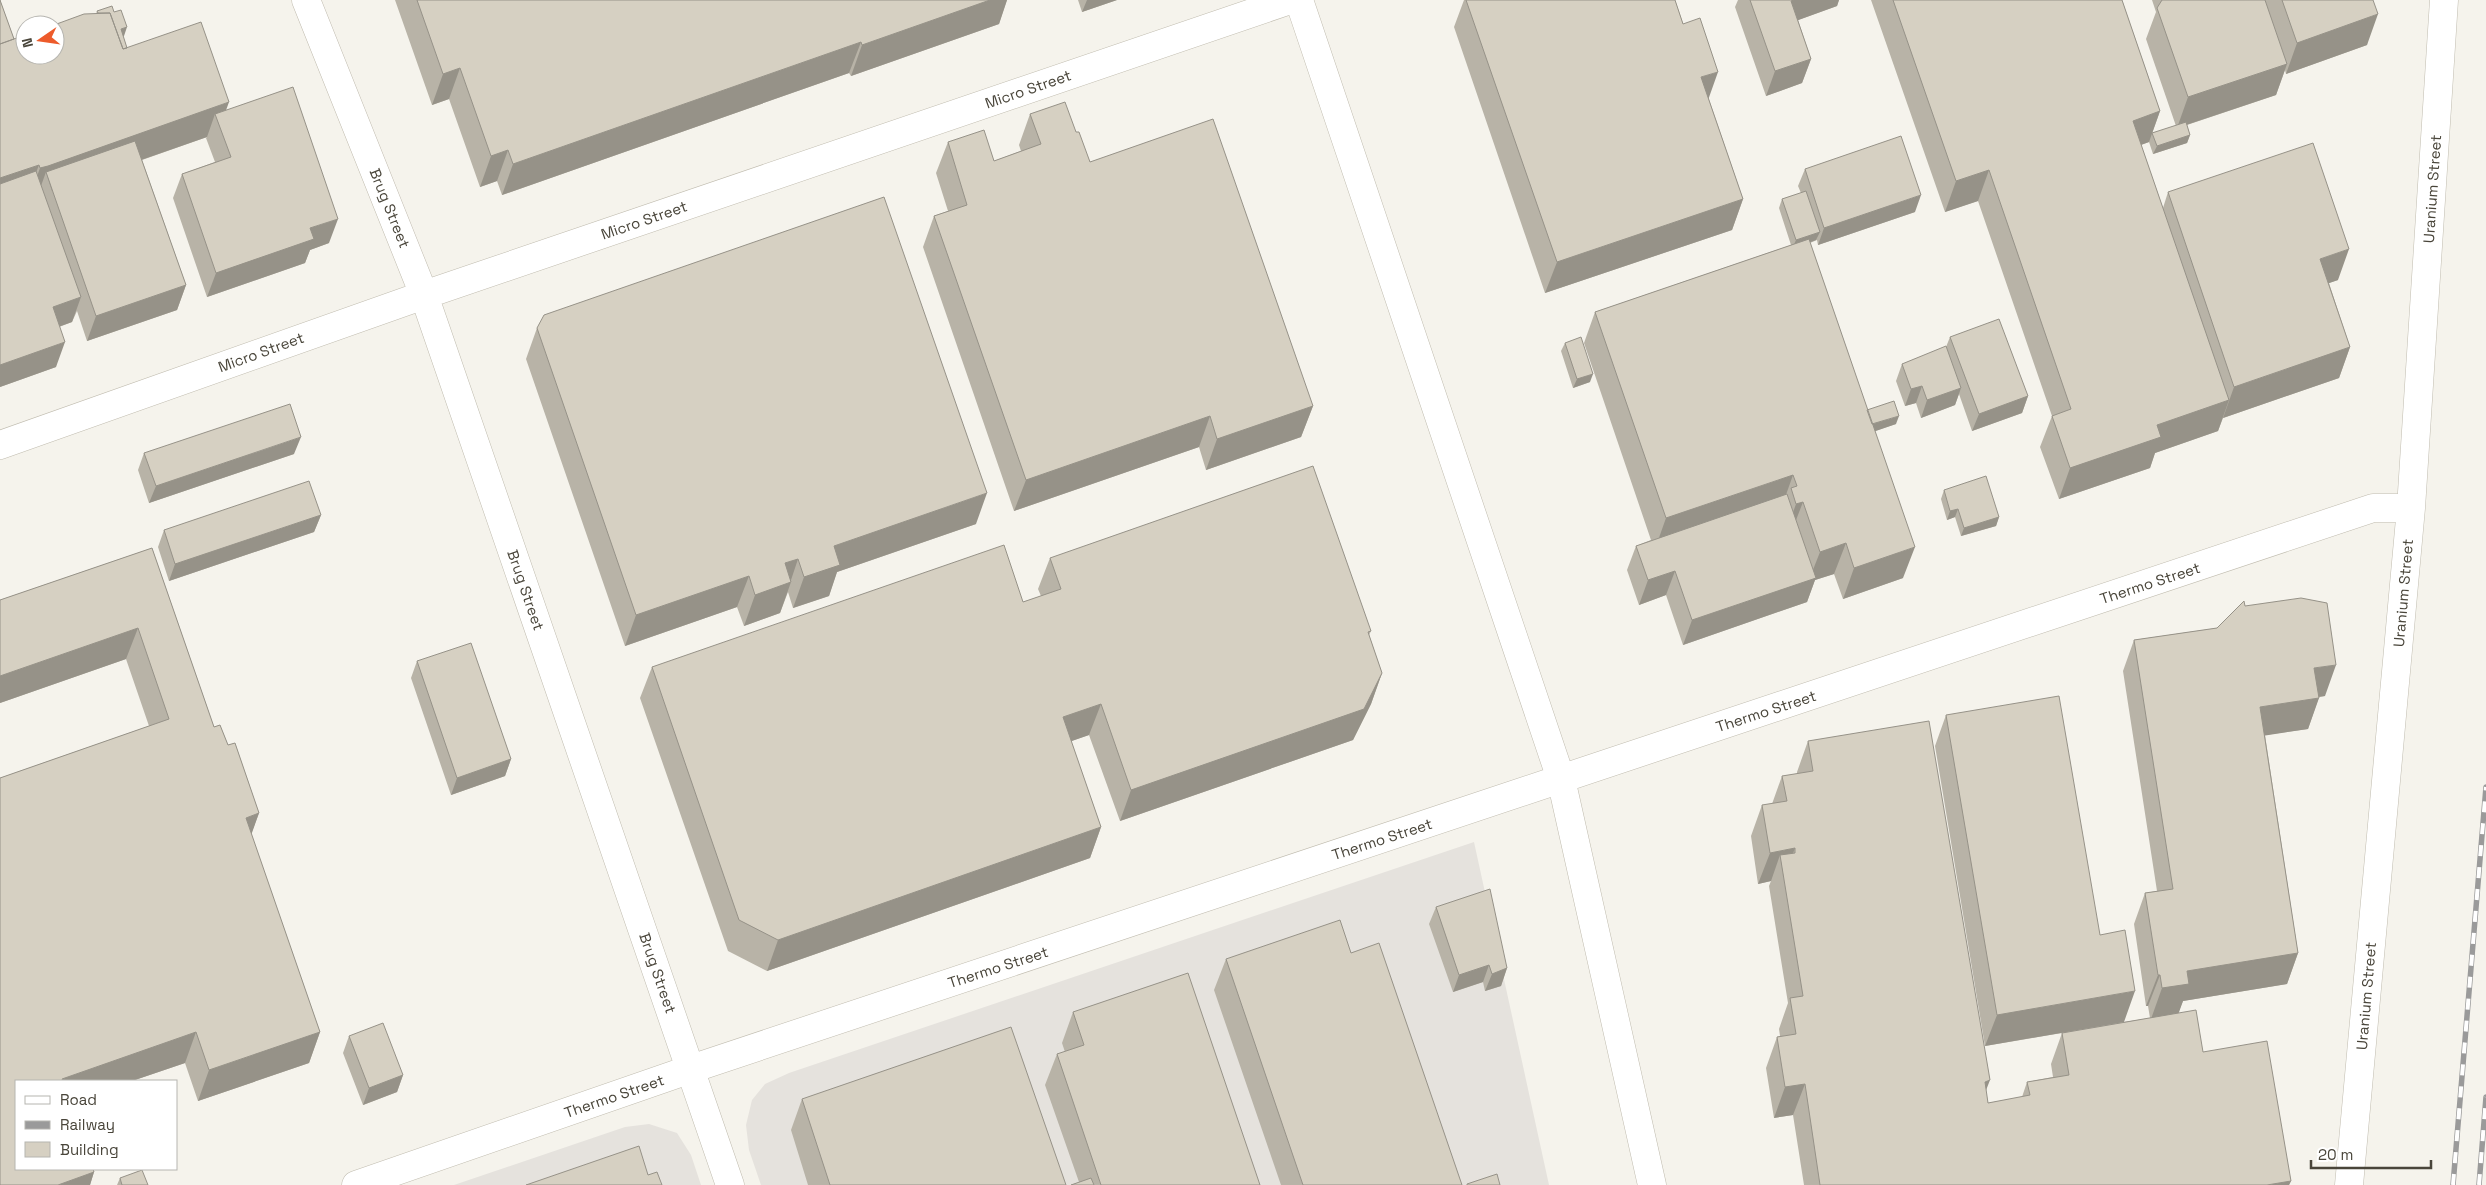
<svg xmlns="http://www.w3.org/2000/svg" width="2486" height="1185" font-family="'Space Grotesk',sans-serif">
<rect width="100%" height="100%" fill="#f5f3ec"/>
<!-- industrial -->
<path fill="#e5e2dd" d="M 1474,842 L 1549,1185 L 761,1185 L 749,1150 L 746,1125 L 752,1100 L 765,1084 L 789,1073 Z
M 649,1124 L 677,1133 L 691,1155 L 701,1185 L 454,1185 L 625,1127 Z"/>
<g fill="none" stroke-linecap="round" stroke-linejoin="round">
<defs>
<path id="minor" d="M 306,0 L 424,295 L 730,1185
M 1299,0 L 1561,779 L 1652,1185
M 0,445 L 424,295 L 1290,0
M 356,1185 L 691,1069 L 2373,508 L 2411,508
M 2349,1185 L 2411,508 L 2444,0"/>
</defs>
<!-- minor casing -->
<use href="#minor" stroke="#c0bcaf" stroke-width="29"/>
<!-- minor -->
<use href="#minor" stroke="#fff" stroke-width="28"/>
<defs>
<path id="rail" d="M 2453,1185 L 2486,787
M 2479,1185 L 2486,1097"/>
</defs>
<!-- rail casing -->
<use href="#rail" stroke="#9a9a9a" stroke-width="5.5"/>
<!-- rail -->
<use href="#rail" stroke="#fff" stroke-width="4" stroke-dasharray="11" stroke-linecap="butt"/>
</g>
<!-- wall -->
<path fill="#b8b3a7" d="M 0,0 L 14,39 L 96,14 L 97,11 L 124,36 L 123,36 L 127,48 L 226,110 L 329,243 L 310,250 L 305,263 L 207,297 L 173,198 L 182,174 L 215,162 L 206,138 L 207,137 L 142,160 L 186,285 L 177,310 L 87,341 L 77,311 L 72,322 L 59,327 L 56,367 L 0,387 Z
M 395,0 L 1007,0 L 999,24 L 851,76 L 849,73 L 502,195 L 497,181 L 480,187 L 449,99 L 432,105 Z
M 1078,0 L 1117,0 L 1082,12 Z
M 1464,0 L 1675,0 L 1743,199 L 1732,230 L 1545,293 L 1454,27 Z
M 1738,0 L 1839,0 L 1837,6 L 1798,20 L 1811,59 L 1802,83 L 1766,96 L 1735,7 Z
M 1871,0 L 2122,0 L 2160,111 L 2149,142 L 2141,145 L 2163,208 L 2168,192 L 2338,280 L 2329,283 L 2350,347 L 2339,378 L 2223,418 L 2218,431 L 2155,453 L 2150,468 L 2059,499 L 2040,447 L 2052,416 L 1978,201 L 1945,212 Z
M 2152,0 L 2373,0 L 2367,45 L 2286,74 L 2285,70 L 2276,95 L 2187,125 L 2190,135 L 2187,143 L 2153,154 L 2149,142 L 2152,133 L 2176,126 L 2146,39 L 2156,12 Z
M 1030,114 L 1076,132 L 1090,162 L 1313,406 L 1301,437 L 1206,470 L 1199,447 L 1014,511 L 923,247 L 934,216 L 948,211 L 936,173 L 948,142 L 994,161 L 1021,151 L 1019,145 Z
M 1805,169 L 1915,212 L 1818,245 L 1817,240 L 1810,243 L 1867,410 L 1896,424 L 1875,431 L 1903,578 L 1843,599 L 1834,574 L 1815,580 L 1807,602 L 1683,645 L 1666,595 L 1639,605 L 1627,570 L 1636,546 L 1651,540 L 1584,343 L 1595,312 L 1791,245 L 1779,208 L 1782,199 L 1801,193 L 1798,186 Z
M 537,328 L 976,524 L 837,572 L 829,596 L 793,608 L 788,592 L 780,613 L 744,626 L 737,607 L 625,646 L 526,359 Z
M 1950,337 L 2028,396 L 2022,413 L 1972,431 L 1959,394 L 1955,405 L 1921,418 L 1916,403 L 1905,406 L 1896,381 L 1902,364 L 1946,347 Z
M 1565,343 L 1590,382 L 1573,388 L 1561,351 Z
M 144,453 L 294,454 L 149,503 L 138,470 Z
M 1944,490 L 1999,517 L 1996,526 L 1961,536 L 1955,517 L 1947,520 L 1941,499 Z
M 321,515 L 314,532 L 169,581 L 158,547 L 164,530 Z
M 152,548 L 214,727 L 220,725 L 228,745 L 235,743 L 259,813 L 251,834 L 320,1032 L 309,1063 L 198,1101 L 185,1063 L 132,1081 L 16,1081 L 16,1169 L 93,1169 L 94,1172 L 90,1185 L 0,1185 L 0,778 L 149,726 L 126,659 L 0,703 L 0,600 Z
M 1050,558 L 1371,631 L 1369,635 L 1382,673 L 1371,704 L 1353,740 L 1120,821 L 1089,735 L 1071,741 L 1101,827 L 1090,858 L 767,971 L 728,951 L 640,698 L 652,667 L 1023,602 L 1041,596 L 1038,589 Z
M 2245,606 L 2325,696 L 2319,697 L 2308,729 L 2265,735 L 2298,953 L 2287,984 L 2183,1001 L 2178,1013 L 2203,1052 L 2291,1181 L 2289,1185 L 1804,1185 L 1793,1115 L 1774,1118 L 1766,1068 L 1777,1037 L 1780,1036 L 1779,1029 L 1788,1003 L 1769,886 L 1771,881 L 1758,884 L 1751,836 L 1762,805 L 1772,804 L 1782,776 L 1797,774 L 1797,772 L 1808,741 L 1986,1091 L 1988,1103 L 2022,1097 L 2027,1082 L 2053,1077 L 2051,1064 L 2062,1033 L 1985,1046 L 1935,746 L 1946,715 L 2100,935 L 2124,1022 L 2150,1018 L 2148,1006 L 2146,1006 L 2134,924 L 2145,893 L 2157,891 L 2123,671 L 2134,640 L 2217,628 Z
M 417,661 L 511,759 L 505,776 L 451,795 L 411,678 Z
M 1436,907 L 1507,968 L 1501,986 L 1485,991 L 1483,982 L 1453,992 L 1429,924 Z
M 1226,959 L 1462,1185 L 1281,1185 L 1214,990 Z
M 1073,1012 L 1260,1185 L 1071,1185 L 1079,1182 L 1045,1085 L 1057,1054 L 1065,1052 L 1062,1043 Z
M 349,1036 L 403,1075 L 397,1092 L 363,1105 L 343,1053 Z
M 802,1099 L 1066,1185 L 808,1185 L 791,1130 Z
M 120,1178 L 148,1185 L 117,1185 Z"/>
<!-- shaded-wall -->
<path fill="#969288" d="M 990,0 L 1007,0 L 999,24 L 851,76 L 862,45 Z
M 1087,0 L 1117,0 L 1082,12 Z
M 1794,0 L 1839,0 L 1837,6 L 1782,26 L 1791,1 Z
M 2378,14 L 2367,45 L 2286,74 L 2297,43 Z
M 127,27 L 124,36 L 117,38 L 121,29 Z
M 861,42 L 849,73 L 502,195 L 513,164 Z
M 1811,59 L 1802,83 L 1766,96 L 1775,71 Z
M 2287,64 L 2276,95 L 2177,128 L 2188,97 Z
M 460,68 L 449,99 L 432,105 L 443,74 Z
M 1718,72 L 1707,103 L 1701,77 Z
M 229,102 L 220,127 L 215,114 L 207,137 L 52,191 L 46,172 L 37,197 L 29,199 L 40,168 Z
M 2160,111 L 2149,142 L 2121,152 L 2133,121 Z
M 2190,135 L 2187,143 L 2153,154 L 2157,146 Z
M 508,150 L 497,181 L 480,187 L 491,156 Z
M 39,165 L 27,196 L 0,205 L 0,178 Z
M 1989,170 L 1978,201 L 1945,212 L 1956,181 Z
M 1921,195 L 1915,212 L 1818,245 L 1824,228 Z
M 1743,199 L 1732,230 L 1545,293 L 1557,262 Z
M 338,219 L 329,243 L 310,250 L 305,263 L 207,297 L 216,273 L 310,228 Z
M 1820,232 L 1816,240 L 1792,249 L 1796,240 Z
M 2349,249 L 2338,280 L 2309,290 L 2320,259 Z
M 186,285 L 177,310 L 87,341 L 96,316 Z
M 81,297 L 72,322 L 44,332 L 53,307 Z
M 65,342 L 56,367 L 0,387 L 0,365 Z
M 2350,347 L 2339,378 L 2223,418 L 2234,387 Z
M 1593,374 L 1590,382 L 1573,388 L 1577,379 Z
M 1922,386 L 1916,403 L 1905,406 L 1911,389 Z
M 1961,388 L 1955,405 L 1921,418 L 1927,400 Z
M 2028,396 L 2022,413 L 1972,431 L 1979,414 Z
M 2229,400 L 2218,431 L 2155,453 L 2150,468 L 2059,499 L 2070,468 L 2157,425 Z
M 1313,406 L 1301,437 L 1206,470 L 1217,439 Z
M 1210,416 L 1199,447 L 1014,511 L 1026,480 Z
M 1899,416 L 1896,424 L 1867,434 L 1870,425 Z
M 301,437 L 294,454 L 149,503 L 156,486 Z
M 1793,475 L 1782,506 L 1655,549 L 1666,518 Z
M 987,493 L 976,524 L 837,572 L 829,596 L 793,608 L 804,577 L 834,546 Z
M 1803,502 L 1791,533 L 1785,535 L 1796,504 Z
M 1958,509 L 1955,517 L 1947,520 L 1950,511 Z
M 321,515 L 314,532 L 169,581 L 175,564 Z
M 1999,517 L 1996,526 L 1961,536 L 1964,528 Z
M 1846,543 L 1834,574 L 1815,580 L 1807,602 L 1683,645 L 1692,620 L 1809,580 L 1820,552 Z
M 1915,547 L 1903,578 L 1843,599 L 1854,568 Z
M 798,559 L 790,583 L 791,582 L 780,613 L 744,626 L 755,595 L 785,563 Z
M 1675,571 L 1666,595 L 1639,605 L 1648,580 Z
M 749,576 L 737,607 L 625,646 L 636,615 Z
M 138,628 L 126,659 L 0,703 L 0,676 Z
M 2336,665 L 2325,696 L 2303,699 L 2314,668 Z
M 1382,673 L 1371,704 L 1353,740 L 1120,821 L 1131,790 Z
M 2319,698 L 2308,729 L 2249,738 L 2260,707 Z
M 1101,704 L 1089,735 L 1052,748 L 1063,717 Z
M 511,759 L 505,776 L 451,795 L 457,778 Z
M 259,813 L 248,844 L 246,818 Z
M 1101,827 L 1090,858 L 767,971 L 778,940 Z
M 1795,848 L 1784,878 L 1780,855 L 1771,881 L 1758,884 L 1770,853 Z
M 2298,953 L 2287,984 L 2183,1001 L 2178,1015 L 2151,1019 L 2162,988 L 2187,971 Z
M 1489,965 L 1483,982 L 1453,992 L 1459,975 Z
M 1507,968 L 1501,986 L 1485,991 L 1492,974 Z
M 2158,975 L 2160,975 L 2148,1006 L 2146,1006 Z
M 2135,991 L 2124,1022 L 1985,1046 L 1997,1015 Z
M 196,1032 L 185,1063 L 132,1081 L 61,1081 L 62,1079 Z
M 320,1032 L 309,1063 L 198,1101 L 209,1070 Z
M 403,1075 L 397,1092 L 363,1105 L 369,1088 Z
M 1990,1080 L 1978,1111 L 1985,1082 Z
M 1805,1084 L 1793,1115 L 1774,1118 L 1785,1087 Z
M 94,1172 L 90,1185 L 58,1185 Z
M 2291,1181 L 2289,1185 L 2267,1185 Z"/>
<!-- building -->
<path fill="#d6d0c2" stroke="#969288" d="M 0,0 L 14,39 L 0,44 Z
M 417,0 L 990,0 L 862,45 L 861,42 L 513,164 L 508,150 L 491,156 L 460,68 L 443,74 Z
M 1466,0 L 1675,0 L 1683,24 L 1700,18 L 1718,72 L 1701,77 L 1743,199 L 1557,262 Z
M 1750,0 L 1794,0 L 1791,1 L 1811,59 L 1775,71 Z
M 1893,0 L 2122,0 L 2160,111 L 2133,121 L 2229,400 L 2157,425 L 2161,437 L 2070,468 L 2052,416 L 2071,409 L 1989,170 L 1956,181 Z
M 2162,0 L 2265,0 L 2287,64 L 2188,97 L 2157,8 Z
M 2282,0 L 2373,0 L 2378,14 L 2297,43 Z
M 112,6 L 114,12 L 121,10 L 127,27 L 121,29 L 127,48 L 123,49 L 110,13 L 98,13 L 97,11 Z
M 110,13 L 123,49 L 201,22 L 229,102 L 48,166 L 40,168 L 39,165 L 0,178 L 0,44 L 25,35 L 25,55 L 55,55 L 55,25 L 54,25 L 84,14 Z
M 293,87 L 338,219 L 310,228 L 314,239 L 216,273 L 182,174 L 231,157 L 215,114 Z
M 1065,102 L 1076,132 L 1079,132 L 1090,162 L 1213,119 L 1313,406 L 1217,439 L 1210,416 L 1026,480 L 934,216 L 967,205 L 948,142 L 984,130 L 994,161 L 1041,144 L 1030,114 Z
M 2186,122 L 2190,135 L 2157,146 L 2152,133 Z
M 1901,136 L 1921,195 L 1824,228 L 1805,169 Z
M 135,141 L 186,285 L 96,316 L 46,172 Z
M 2313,143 L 2349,249 L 2320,259 L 2350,347 L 2234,387 L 2168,192 Z
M 36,171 L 81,297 L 53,307 L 65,342 L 0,365 L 0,184 Z
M 1806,191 L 1820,232 L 1796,240 L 1782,199 Z
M 884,197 L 987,493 L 834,546 L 840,565 L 804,577 L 798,559 L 785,563 L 791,582 L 755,595 L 749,576 L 636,615 L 537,328 L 544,315 Z
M 1809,239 L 1915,547 L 1854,568 L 1846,543 L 1820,552 L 1803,502 L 1796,504 L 1791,488 L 1797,486 L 1793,475 L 1666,518 L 1595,312 Z
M 1999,319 L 2028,396 L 1979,414 L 1950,337 Z
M 1581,337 L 1593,374 L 1577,379 L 1565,343 Z
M 1946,346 L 1961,388 L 1927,400 L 1922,386 L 1911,389 L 1902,364 Z
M 1894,401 L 1899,416 L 1872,424 L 1867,410 Z
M 290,404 L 301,437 L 156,486 L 144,453 Z
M 1313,466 L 1371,631 L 1368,632 L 1382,673 L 1364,709 L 1131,790 L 1101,704 L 1063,717 L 1101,827 L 778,940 L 739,920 L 652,667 L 1004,545 L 1023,602 L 1061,589 L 1050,558 Z
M 1986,476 L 1999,517 L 1964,528 L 1958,509 L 1950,511 L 1944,490 Z
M 309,481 L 321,515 L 175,564 L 164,530 Z
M 1787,494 L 1816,578 L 1692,620 L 1675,571 L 1648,580 L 1636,546 Z
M 152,548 L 214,727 L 220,725 L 228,745 L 235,743 L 259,813 L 246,818 L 320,1032 L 209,1070 L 196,1032 L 62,1079 L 63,1081 L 16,1081 L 16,1169 L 93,1169 L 94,1172 L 58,1185 L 0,1185 L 0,778 L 169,719 L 138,628 L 0,676 L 0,600 Z
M 2301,598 L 2327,603 L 2336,665 L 2314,668 L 2319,698 L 2260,707 L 2298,953 L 2187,971 L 2189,984 L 2162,988 L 2160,975 L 2158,975 L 2145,893 L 2173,889 L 2134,640 L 2217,628 L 2244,601 L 2245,606 Z
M 471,643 L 511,759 L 457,778 L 417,661 Z
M 2059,696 L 2100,935 L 2125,930 L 2135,991 L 1997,1015 L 1946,715 Z
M 1929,721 L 1990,1080 L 1985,1082 L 1988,1103 L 2030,1095 L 2027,1082 L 2069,1075 L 2062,1033 L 2196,1010 L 2203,1052 L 2267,1041 L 2291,1181 L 2267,1185 L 1820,1185 L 1805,1084 L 1785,1087 L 1777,1037 L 1796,1034 L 1790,998 L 1803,996 L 1780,855 L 1795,853 L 1795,848 L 1770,853 L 1762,805 L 1787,801 L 1782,776 L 1813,771 L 1808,741 Z
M 1490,889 L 1507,968 L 1492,974 L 1489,965 L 1459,975 L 1436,907 Z
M 1340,920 L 1351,953 L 1379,943 L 1462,1185 L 1303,1185 L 1226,959 Z
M 1188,973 L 1260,1185 L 1101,1185 L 1057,1054 L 1084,1045 L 1073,1012 Z
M 383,1023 L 403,1075 L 369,1088 L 349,1036 Z
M 1011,1027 L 1066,1185 L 830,1185 L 802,1099 Z
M 639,1146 L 648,1175 L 657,1172 L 662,1185 L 526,1185 Z
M 142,1170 L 148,1185 L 122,1185 L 120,1178 Z
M 1497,1174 L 1500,1185 L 1467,1185 L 1467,1184 Z
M 1091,1178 L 1094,1185 L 1071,1185 Z"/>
<g text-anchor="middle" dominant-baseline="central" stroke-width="4" stroke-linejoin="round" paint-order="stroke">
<!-- street labels -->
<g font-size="15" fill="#49453a" stroke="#fff">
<text transform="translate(1028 89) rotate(-19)">Micro Street</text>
<text transform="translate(2432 189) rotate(-86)">Uranium Street</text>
<text transform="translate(390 208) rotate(68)">Brug Street</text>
<text transform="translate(644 220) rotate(-19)">Micro Street</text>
<text transform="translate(261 352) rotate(-20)">Micro Street</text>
<text transform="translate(2150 583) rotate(-18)">Thermo Street</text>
<text transform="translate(526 590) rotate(71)">Brug Street</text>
<text transform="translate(2403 593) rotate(-85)">Uranium Street</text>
<text transform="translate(1766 711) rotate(-18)">Thermo Street</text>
<text transform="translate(1382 839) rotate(-18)">Thermo Street</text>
<text transform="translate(998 967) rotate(-18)">Thermo Street</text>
<text transform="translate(658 973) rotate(71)">Brug Street</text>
<text transform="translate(2366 996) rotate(-85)">Uranium Street</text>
<text transform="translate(614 1096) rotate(-19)">Thermo Street</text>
</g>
</g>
<!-- legend -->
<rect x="15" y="1080" width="162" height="90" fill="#ffffff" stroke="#b6b5b0"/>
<rect x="25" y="1096" width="25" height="8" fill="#ffffff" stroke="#b6b5b0"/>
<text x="60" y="1105" font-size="15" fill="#49453a">Road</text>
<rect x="25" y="1121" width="25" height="8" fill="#9a9a9a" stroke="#b6b5b0"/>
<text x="60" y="1130" font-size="15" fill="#49453a">Railway</text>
<rect x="25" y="1142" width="25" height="15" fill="#d6d0c2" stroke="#b6b5b0"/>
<text x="60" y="1155" font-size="15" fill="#49453a">Building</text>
<!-- north arrow -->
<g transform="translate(40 40) rotate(257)"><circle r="24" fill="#ffffff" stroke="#b6b5b0"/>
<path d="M0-4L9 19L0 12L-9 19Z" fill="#ed5b2b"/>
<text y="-8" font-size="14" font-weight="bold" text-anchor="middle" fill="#49453a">N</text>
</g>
<!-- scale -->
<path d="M2311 1160v8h120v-8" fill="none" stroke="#49453a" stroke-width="2.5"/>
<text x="2318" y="1160" font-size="15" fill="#49453a" stroke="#ffffff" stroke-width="4" paint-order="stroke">20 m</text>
</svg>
